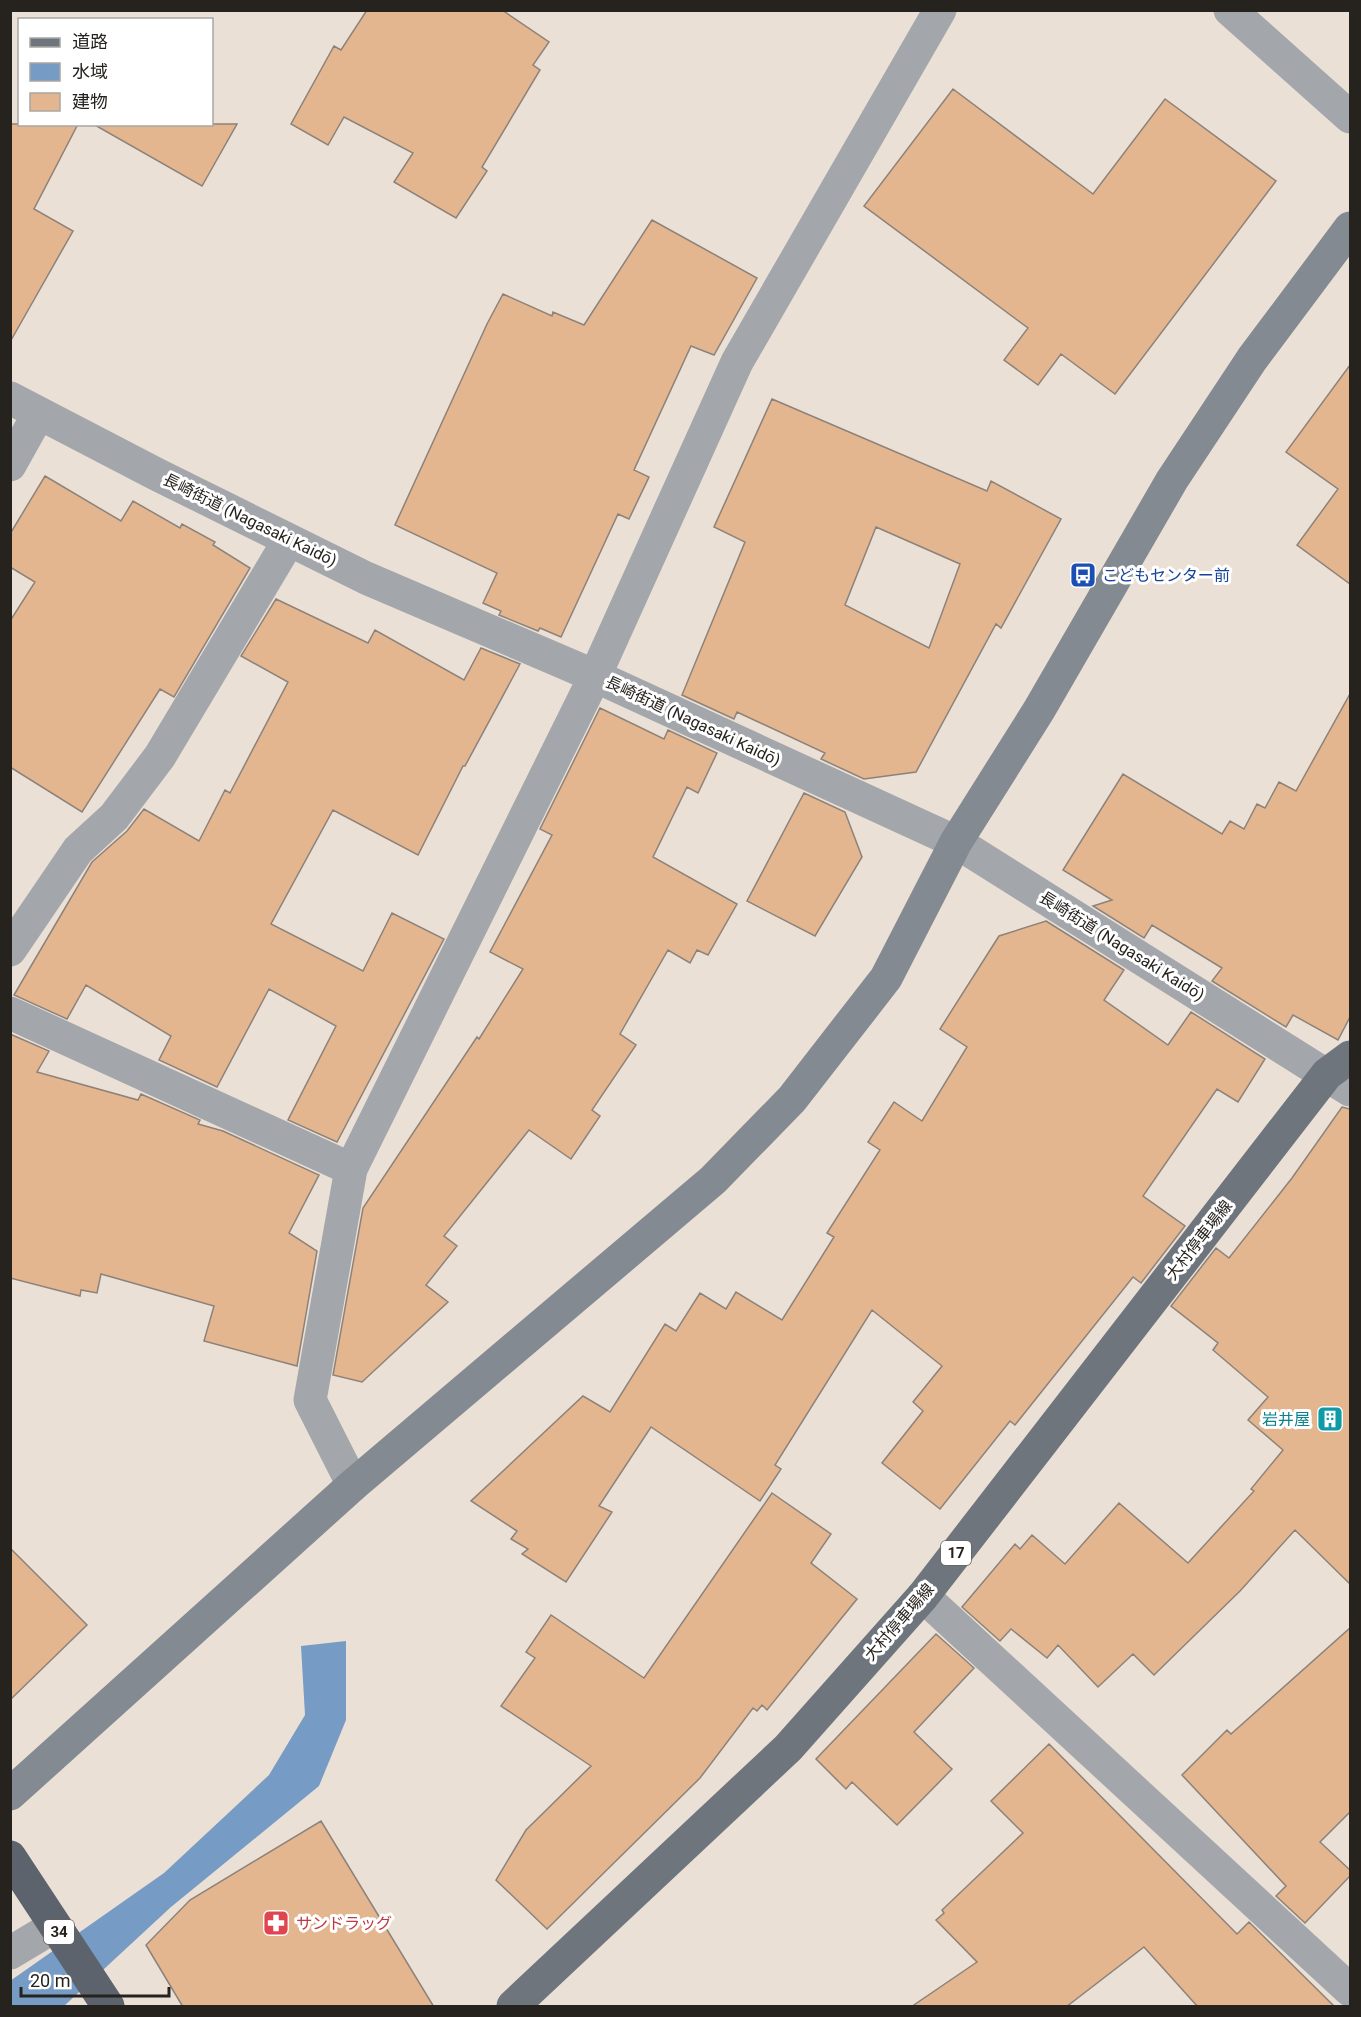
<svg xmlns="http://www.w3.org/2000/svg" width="1361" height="2017" font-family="Roboto,'Noto Sans JP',sans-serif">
<rect width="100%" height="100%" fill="#ebe0d6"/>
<!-- water -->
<path fill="#769bc4" d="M 346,1641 L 346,1720 L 319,1786 L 171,1907 L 64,2006 L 11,2006 L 10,1981 L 164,1873 L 269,1775 L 305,1715 L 301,1646 Z"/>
<!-- building -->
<path fill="#e3b68f" stroke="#8d827a" stroke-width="1.5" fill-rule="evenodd" d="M 367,10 L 502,10 L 549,42 L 533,65 L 540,70 L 482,167 L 487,171 L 456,218 L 394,182 L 413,153 L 344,117 L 328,145 L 291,124 L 334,46 L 341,50 Z
M 953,89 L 1093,194 L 1165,99 L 1276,181 L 1115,394 L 1061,354 L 1038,385 L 1004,360 L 1028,328 L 864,206 Z
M 10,124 L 78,124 L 34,209 L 73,231 L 10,342 Z
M 93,124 L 237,124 L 202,186 Z
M 652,220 L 757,278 L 714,355 L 691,346 L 634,470 L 649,477 L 629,519 L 618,514 L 561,637 L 540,628 L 538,631 L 499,615 L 501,611 L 483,603 L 497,573 L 395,525 L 487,324 L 503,294 L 552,316 L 553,312 L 584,325 Z
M 1350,365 L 1350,584 L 1297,545 L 1338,489 L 1286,452 Z
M 772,399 L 987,491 L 991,481 L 1061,519 L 1001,628 L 996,624 L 916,772 L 864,779 L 821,759 L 825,753 L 737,712 L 734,719 L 682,695 L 745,542 L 714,527 ZM 876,527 L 960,564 L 929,648 L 845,605 Z
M 45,476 L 121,521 L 133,501 L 180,528 L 182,524 L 215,542 L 213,545 L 250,568 L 174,697 L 160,689 L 82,812 L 10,767 L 10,621 L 35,582 L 10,567 L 10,534 Z
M 276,599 L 368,643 L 375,630 L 464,680 L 481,648 L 520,664 L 465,766 L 463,766 L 418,855 L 333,810 L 271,924 L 363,971 L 392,913 L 444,939 L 337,1142 L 288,1120 L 336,1026 L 269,989 L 217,1087 L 159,1060 L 171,1036 L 86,985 L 67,1019 L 14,995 L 92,862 L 127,831 L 144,809 L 199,841 L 225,790 L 230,793 L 288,682 L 241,656 Z
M 1350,694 L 1350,1017 L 1338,1040 L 1293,1015 L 1286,1027 L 1212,981 L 1222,968 L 1152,925 L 1144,938 L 1093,906 L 1112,900 L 1063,870 L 1123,774 L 1222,834 L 1230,821 L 1244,829 L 1257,804 L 1265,808 L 1279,782 L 1296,791 Z
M 600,708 L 664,739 L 668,730 L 717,753 L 698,793 L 687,787 L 653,857 L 737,904 L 708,955 L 697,950 L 690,963 L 668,950 L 620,1034 L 636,1045 L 592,1110 L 600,1116 L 571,1159 L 529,1130 L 444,1236 L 457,1246 L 426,1285 L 448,1302 L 362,1382 L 333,1375 L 363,1208 L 477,1037 L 479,1039 L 523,969 L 490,952 L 552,835 L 540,829 Z
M 804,793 L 845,812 L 862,857 L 815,936 L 747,901 Z
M 1046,921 L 1124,970 L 1104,1000 L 1168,1045 L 1191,1012 L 1265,1059 L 1238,1102 L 1217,1089 L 1143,1196 L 1185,1226 L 1141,1283 L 1133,1277 L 1015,1425 L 1010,1421 L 940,1509 L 882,1463 L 923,1411 L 913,1402 L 942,1366 L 872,1310 L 775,1465 L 781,1469 L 760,1501 L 651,1427 L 599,1506 L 612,1512 L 566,1582 L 522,1554 L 528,1549 L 511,1539 L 517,1531 L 471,1501 L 583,1396 L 610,1412 L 665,1324 L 676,1331 L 700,1293 L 726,1309 L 736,1292 L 782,1320 L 834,1237 L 827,1233 L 880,1150 L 868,1142 L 894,1102 L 922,1121 L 967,1047 L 940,1029 L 999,936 Z
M 10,1034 L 49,1051 L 37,1072 L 138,1100 L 141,1094 L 200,1120 L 198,1124 L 223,1131 L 319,1175 L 289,1233 L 317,1251 L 297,1366 L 204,1341 L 214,1306 L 101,1274 L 97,1293 L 81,1290 L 80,1296 L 10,1278 Z
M 1342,1107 L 1350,1109 L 1350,1584 L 1295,1530 L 1240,1591 L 1154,1675 L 1133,1654 L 1098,1687 L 1058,1645 L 1047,1658 L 1011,1629 L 1000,1641 L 962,1607 L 1015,1544 L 1020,1549 L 1032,1535 L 1065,1564 L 1119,1503 L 1188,1563 L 1254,1491 L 1251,1489 L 1283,1450 L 1248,1420 L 1268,1397 L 1213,1350 L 1218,1343 L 1171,1306 L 1216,1248 L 1229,1258 L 1292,1178 Z
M 772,1493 L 831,1534 L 811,1563 L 857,1599 L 767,1710 L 762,1705 L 757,1711 L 753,1708 L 700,1778 L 547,1929 L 496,1880 L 526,1830 L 591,1766 L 501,1706 L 535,1658 L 526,1652 L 551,1615 L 644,1678 Z
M 10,1548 L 87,1625 L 10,1700 Z
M 1350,1628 L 1350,1812 L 1320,1842 L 1350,1870 L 1350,1876 L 1305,1923 L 1276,1896 L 1286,1886 L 1182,1775 L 1227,1730 L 1231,1734 Z
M 936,1634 L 974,1668 L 914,1732 L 952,1769 L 897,1825 L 852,1782 L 846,1789 L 816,1759 Z
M 1049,1744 L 1237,1934 L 1249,1922 L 1335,2007 L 1198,2007 L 1144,1947 L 1066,2007 L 911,2007 L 977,1962 L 936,1920 L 944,1913 L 942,1910 L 1023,1833 L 991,1801 Z
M 321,1821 L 434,2007 L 183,2007 L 146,1945 L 190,1900 Z"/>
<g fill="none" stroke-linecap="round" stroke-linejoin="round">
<!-- street -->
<path stroke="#a3a7ab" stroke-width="33" d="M 1230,10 L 1350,117
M 10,398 L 158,475 L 366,578 L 595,676 L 956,842 L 1350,1090
M 10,465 L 39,413
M 10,950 L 78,850 L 114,817 L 160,756 L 289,540
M 10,1013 L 351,1169
M 353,1485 L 310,1400 L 351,1169 L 595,676 L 737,362 L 940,10
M 923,1596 L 1350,1990
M 10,1953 L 55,1926"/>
<!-- secondary -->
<path stroke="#848a91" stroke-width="33" d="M 10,1794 L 353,1485 L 713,1180 L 792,1099 L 886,978 L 956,842 L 1039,710 L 1172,480 L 1252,359 L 1350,228"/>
<!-- primary -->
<path stroke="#6e757d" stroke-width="33" d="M 513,2006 L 788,1748 L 923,1596 L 1327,1074 L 1350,1057"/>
<!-- highway -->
<path stroke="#5c636d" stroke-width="33" d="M 10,1857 L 108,2006"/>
</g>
<!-- icons -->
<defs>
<symbol id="bus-square" viewBox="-11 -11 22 22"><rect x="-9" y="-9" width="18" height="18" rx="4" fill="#1a4fb4" stroke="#fff"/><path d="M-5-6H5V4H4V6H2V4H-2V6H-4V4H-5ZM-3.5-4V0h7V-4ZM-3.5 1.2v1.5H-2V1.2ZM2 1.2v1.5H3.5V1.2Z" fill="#fff"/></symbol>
<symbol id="building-square" viewBox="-11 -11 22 22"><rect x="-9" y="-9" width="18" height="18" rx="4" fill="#0f9aa8" stroke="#fff"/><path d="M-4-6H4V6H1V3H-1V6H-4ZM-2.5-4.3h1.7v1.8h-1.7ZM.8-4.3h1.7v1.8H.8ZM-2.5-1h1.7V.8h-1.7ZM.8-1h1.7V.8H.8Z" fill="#fff"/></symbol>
<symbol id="pharmacy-square" viewBox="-11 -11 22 22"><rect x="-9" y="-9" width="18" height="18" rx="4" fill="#e0444e" stroke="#fff"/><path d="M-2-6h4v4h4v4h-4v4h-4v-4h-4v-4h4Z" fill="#fff"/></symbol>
</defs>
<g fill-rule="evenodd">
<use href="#bus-square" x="1068" y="560" width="30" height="30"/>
<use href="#building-square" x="1315" y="1404" width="30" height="30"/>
<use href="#pharmacy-square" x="261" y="1908" width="30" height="30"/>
</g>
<g text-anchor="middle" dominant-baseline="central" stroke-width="6" stroke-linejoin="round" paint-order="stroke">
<!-- shield labels -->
<g fill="#fff" stroke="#676462" stroke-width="1.5">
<rect x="941" y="1541" width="30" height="24" rx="4.5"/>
<rect x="44" y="1920" width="30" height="24" rx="4.5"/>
</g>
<g font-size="15" font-weight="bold" fill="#26221e">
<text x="956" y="1553">17</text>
<text x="59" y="1932">34</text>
</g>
<!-- street labels -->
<g font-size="16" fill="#26221e" stroke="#fff">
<text transform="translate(250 520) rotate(26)">長崎街道 (Nagasaki Kaidō)</text>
<text transform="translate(693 721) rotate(25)">長崎街道 (Nagasaki Kaidō)</text>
<text transform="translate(1122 946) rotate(32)">長崎街道 (Nagasaki Kaidō)</text>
<text transform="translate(1199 1240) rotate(-52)">大村停車場線</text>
<text transform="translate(899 1622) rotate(-49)">大村停車場線</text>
</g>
<!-- transit labels -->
<g font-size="16" fill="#164399" stroke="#fff" text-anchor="start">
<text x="1102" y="575">こどもセンター前</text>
</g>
<!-- culture labels -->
<g font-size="16" fill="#0d838f" stroke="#fff" text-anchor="end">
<text x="1310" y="1419">岩井屋</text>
</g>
<!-- health labels -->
<g font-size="16" fill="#be3a42" stroke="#fff" text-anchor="start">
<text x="296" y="1923">サンドラッグ</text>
</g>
</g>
<!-- border -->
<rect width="1361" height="2017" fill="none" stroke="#26221e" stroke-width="24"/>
<!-- legend -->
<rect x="18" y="18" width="195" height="108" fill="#ffffff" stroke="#a8a7a5" stroke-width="1.5"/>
<rect x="30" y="38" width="30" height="9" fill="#6e757d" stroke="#a8a7a5" stroke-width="1.5"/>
<text x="72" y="48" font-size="18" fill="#26221e">道路</text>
<rect x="30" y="63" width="30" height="18" fill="#769bc4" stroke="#a8a7a5" stroke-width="1.5"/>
<text x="72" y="78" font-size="18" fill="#26221e">水域</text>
<rect x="30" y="93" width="30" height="18" fill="#e3b68f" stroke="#a8a7a5" stroke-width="1.5"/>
<text x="72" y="108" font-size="18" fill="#26221e">建物</text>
<!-- scale -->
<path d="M21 1987v9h148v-9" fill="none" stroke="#26221e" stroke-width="3"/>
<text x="30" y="1987" font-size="18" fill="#26221e" stroke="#ffffff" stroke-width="4.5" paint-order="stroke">20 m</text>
</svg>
